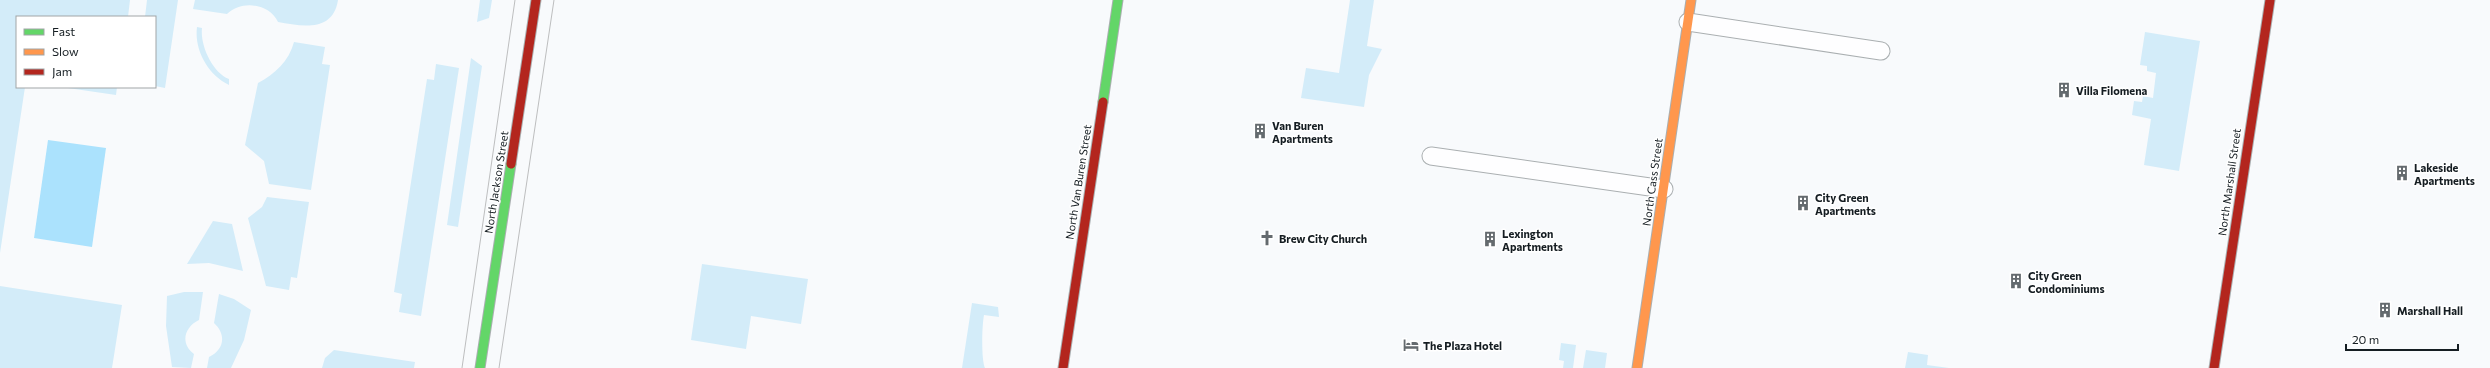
<svg xmlns="http://www.w3.org/2000/svg" width="2490" height="368" font-family="Commissioner,sans-serif">
<rect width="100%" height="100%" fill="#f8fafc"/>
<!-- green -->
<path fill="#d3ecf9" d="M 0,0 L 130,0 L 128,17 L 17,17 L 17,87 L 25,87 L 0,253 Z
M 147,0 L 178,0 L 165,88 L 155,86 L 155,17 L 145,17 Z
M 195,0 L 338,0 C 333,33 301,26 278,22 C 269,3 241,0 227,14 L 193,9 Z
M 480,0 L 492,0 L 489,18 L 477,22 Z
M 1350,0 L 1374,0 L 1367,46 L 1382,49 L 1369,75 L 1364,107 L 1301,98 L 1306,68 L 1339,73 Z
M 197,27 L 202,28 C 200,45 212,72 229,79 L 229,85 C 208,75 194,50 197,27 Z
M 2145,32 L 2200,41 L 2179,171 L 2144,165 L 2151,119 L 2132,115 L 2134,101 L 2142,102 L 2143,96 L 2153,98 L 2156,73 L 2147,71 L 2147,66 L 2140,65 Z
M 294,42 L 325,47 L 322,64 L 330,65 L 311,190 L 269,184 L 264,161 L 245,145 L 258,83 C 275,74 289,61 294,42 Z
M 471,58 L 482,66 L 458,227 L 447,225 Z
M 436,64 L 459,68 L 421,316 L 399,312 L 402,294 L 394,292 L 427,79 L 434,80 Z
M 61,87 L 117,87 L 116,95 Z
M 267,197 L 309,202 L 297,278 L 291,277 L 289,290 L 266,286 L 248,218 L 262,207 Z
M 213,221 L 232,224 L 243,271 L 209,263 L 187,264 Z
M 702,264 L 808,279 L 801,324 L 751,316 L 746,349 L 691,340 Z
M 0,286 L 122,305 L 112,368 L 0,368 Z
M 184,292 L 203,292 L 199,320 C 184,327 180,344 194,354 L 191,368 L 172,367 L 166,326 L 167,296 Z
M 219,294 L 234,299 L 251,310 L 244,340 L 231,368 L 207,368 L 209,357 C 225,349 226,334 214,323 Z
M 972,303 L 998,307 L 999,317 L 984,315 C 982,325 981,360 985,368 L 962,368 Z
M 1561,343 L 1576,345 L 1573,368 L 1563,368 L 1564,361 L 1559,360 Z
M 334,350 L 415,362 L 414,368 L 322,368 L 325,358 Z
M 1586,350 L 1607,353 L 1605,368 L 1583,368 Z
M 1908,352 L 1928,355 L 1927,365 L 1949,368 L 1905,368 Z"/>
<!-- water -->
<path fill="#abe2fd" d="M 48,140 L 106,148 L 92,247 L 34,238 Z"/>
<g fill="none" stroke-linecap="round" stroke-linejoin="round">
<defs>
<path id="lane" d="M 1688,22 L 1881,51
M 1431,156 L 1664,189"/>
<path id="fast" d="M 1103,102 L 1118,0
M 480,368 L 511,164"/>
<path id="slow" d="M 1637,368 L 1691,0"/>
<path id="jam" d="M 511,164 L 536,0
M 1063,368 L 1103,102
M 2214,368 L 2270,0"/>
</defs>
<!-- lane casing -->
<use href="#lane" stroke="#aaafb1" stroke-width="19"/>
<!-- fast casing -->
<use href="#fast" stroke="#aaafb1" stroke-width="11"/>
<!-- slow casing -->
<use href="#slow" stroke="#aaafb1" stroke-width="11"/>
<!-- jam casing -->
<use href="#jam" stroke="#aaafb1" stroke-width="11"/>
<!-- lane -->
<use href="#lane" stroke="#fefeff" stroke-width="17"/>
<!-- fast -->
<use href="#fast" stroke="#63d668" stroke-width="9"/>
<!-- slow -->
<use href="#slow" stroke="#ff974d" stroke-width="9"/>
<!-- jam -->
<use href="#jam" stroke="#b3261e" stroke-width="9"/>
<!-- tram -->
<path stroke="#bdbebf" stroke-width="1" d="M 462,368 L 515,0
M 499,368 L 554,0"/>
</g>
<!-- icons -->
<defs>
<symbol id="building-bare" viewBox="-9 -9 18 18"><path d="M-4-6H4V6H1V3H-1V6H-4ZM-2.5-4.3h1.7v1.8h-1.7ZM.8-4.3h1.7v1.8H.8ZM-2.5-1h1.7V.8h-1.7ZM.8-1h1.7V.8H.8Z" fill="#646a6e" stroke="#fff" stroke-width="2.5" paint-order="stroke"/></symbol>
<symbol id="church-bare" viewBox="-9 -9 18 18"><path d="M-1.2-6h2.4v3.5h3.3v2.4h-3.3V6h-2.4V-.1h-3.3v-2.4h3.3Z" fill="#646a6e" stroke="#fff" stroke-width="2.5" paint-order="stroke"/></symbol>
<symbol id="hotel-bare" viewBox="-9 -9 18 18"><path d="M-6-4.5h1.5V1H6V5H4.5V3h-9V5H-6ZM-4 0a1.8 1.8 0 1 1 3.6 0ZM.5 0V-2.5h3Q6-2.5 6 0Z" fill="#646a6e" stroke="#fff" stroke-width="2.5" paint-order="stroke"/></symbol>
</defs>
<g fill-rule="evenodd">
<use href="#building-bare" x="2053" y="79" width="22" height="22"/>
<use href="#building-bare" x="1249" y="120" width="22" height="22"/>
<use href="#building-bare" x="2391" y="162" width="22" height="22"/>
<use href="#building-bare" x="1792" y="192" width="22" height="22"/>
<use href="#church-bare" x="1256" y="227" width="22" height="22"/>
<use href="#building-bare" x="1479" y="228" width="22" height="22"/>
<use href="#building-bare" x="2005" y="270" width="22" height="22"/>
<use href="#building-bare" x="2374" y="299" width="22" height="22"/>
<use href="#hotel-bare" x="1400" y="334" width="22" height="22"/>
</g>
<g text-anchor="middle" dominant-baseline="central" stroke-width="3" stroke-linejoin="round" paint-order="stroke">
<!-- poi labels -->
<g font-size="11" font-weight="bold" fill="#151d22" stroke="#fff" text-anchor="start">
<text x="2076" y="90">Villa Filomena</text>
<text x="1272" y="125">Van Buren<tspan x="1272" dy="13">Apartments</tspan></text>
<text x="2414" y="167">Lakeside<tspan x="2414" dy="13">Apartments</tspan></text>
<text x="1815" y="197">City Green<tspan x="1815" dy="13">Apartments</tspan></text>
<text x="1502" y="233">Lexington<tspan x="1502" dy="13">Apartments</tspan></text>
<text x="1279" y="238">Brew City Church</text>
<text x="2028" y="275">City Green<tspan x="2028" dy="13">Condominiums</tspan></text>
<text x="2397" y="310">Marshall Hall</text>
<text x="1423" y="345">The Plaza Hotel</text>
</g>
<!-- street labels -->
<g font-size="11" fill="#151d22" stroke="#fff">
<text transform="translate(496 182) rotate(-81)">North Jackson Street</text>
<text transform="translate(1078 182) rotate(-81)">North Van Buren Street</text>
<text transform="translate(1652 182) rotate(-82)">North Cass Street</text>
<text transform="translate(2229 182) rotate(-82)">North Marshall Street</text>
</g>
</g>
<!-- legend -->
<rect x="16" y="16" width="140" height="72" fill="#ffffff" stroke="#a1a5a7"/>
<rect x="24" y="29" width="20" height="6" fill="#63d668" stroke="#a1a5a7"/>
<text x="52" y="36" font-size="12" fill="#151d22">Fast</text>
<rect x="24" y="49" width="20" height="6" fill="#ff974d" stroke="#a1a5a7"/>
<text x="52" y="56" font-size="12" fill="#151d22">Slow</text>
<rect x="24" y="69" width="20" height="6" fill="#b3261e" stroke="#a1a5a7"/>
<text x="52" y="76" font-size="12" fill="#151d22">Jam</text>
<!-- scale -->
<path d="M2346 344v6h112v-6" fill="none" stroke="#151d22" stroke-width="2"/>
<text x="2352" y="344" font-size="12" fill="#151d22" stroke="#ffffff" stroke-width="3" paint-order="stroke">20 m</text>
</svg>
